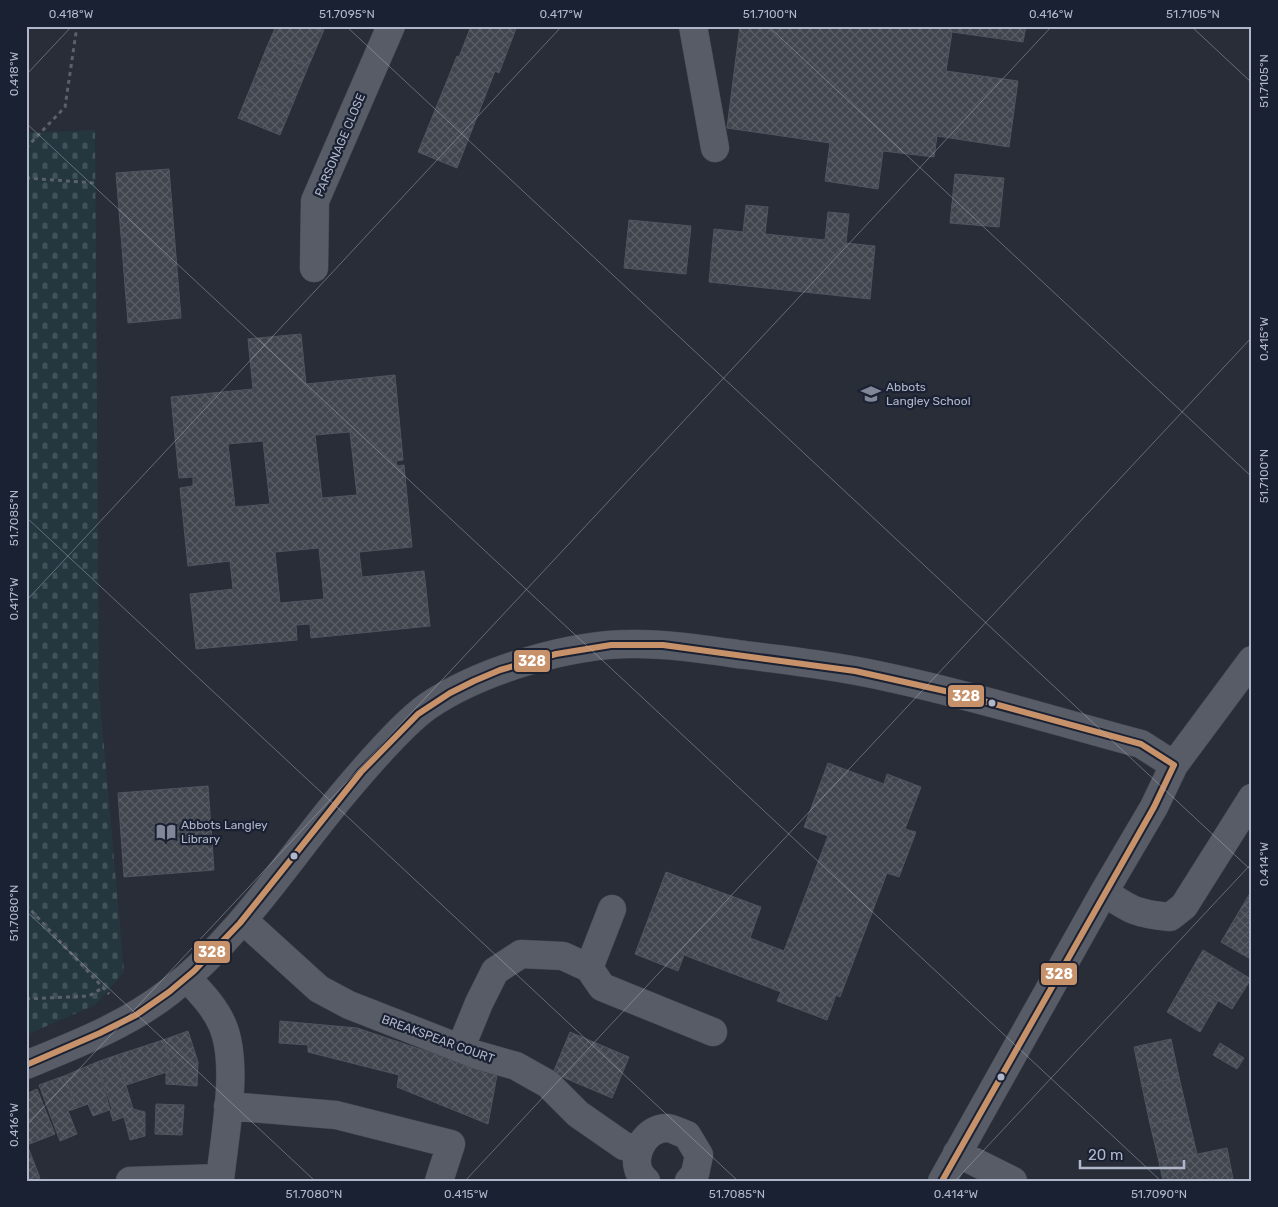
<svg xmlns="http://www.w3.org/2000/svg" width="1278" height="1207" font-family="Rubik,sans-serif">
<defs>
<pattern id="cemetery-stones" width="16" height="16" patternUnits="userSpaceOnUse" patternTransform="scale(1.25)"><rect width="16" height="16" fill="#24373f"/><path d="M2 7V4a2 2 0 0 1 4 0v3zM10 15v-3a2 2 0 0 1 4 0v3z" fill="#415259"/></pattern>
<pattern id="building-cross-hatch" width="8" height="8" patternUnits="userSpaceOnUse" patternTransform="scale(1.25)"><rect width="8" height="8" fill="#41454e"/><path d="M0 0l8 8M0 8l8-8" fill="none" stroke="#5a5e66"/></pattern>
</defs>
<rect width="100%" height="100%" fill="#282d38"/>
<!-- cemetery -->
<path fill="url(#cemetery-stones)" d="M 95,130 L 99,690 L 124,972 L 95,1005 L 26,1035 L 26,133 Z"/>
<!-- building -->
<path fill="url(#building-cross-hatch)" stroke="#505460" fill-rule="evenodd" d="M 276,26 L 308,26 L 323,32 L 308,67 L 266,49 Z
M 308,26 L 325,26 L 323,32 Z
M 471,26 L 517,26 L 499,73 L 495,71 L 457,168 L 418,152 L 457,56 L 459,57 Z
M 740,26 L 1026,26 L 1023,42 L 952,32 L 946,71 L 1018,81 L 1009,147 L 937,136 L 934,157 L 883,151 L 878,189 L 825,181 L 830,143 L 727,128 Z
M 266,49 L 308,67 L 294,101 L 252,84 Z
M 252,84 L 294,101 L 280,135 L 238,118 Z
M 169,169 L 181,318 L 128,323 L 116,173 Z
M 955,174 L 1004,178 L 999,227 L 950,223 Z
M 746,205 L 768,207 L 765,234 L 825,240 L 828,212 L 849,214 L 846,243 L 875,246 L 870,299 L 709,282 L 714,229 L 743,232 Z
M 629,220 L 691,226 L 686,274 L 624,268 Z
M 301,334 L 306,384 L 395,375 L 403,460 L 396,461 L 397,466 L 404,465 L 412,547 L 359,552 L 362,577 L 424,571 L 430,626 L 311,638 L 310,624 L 296,625 L 297,640 L 196,649 L 190,594 L 233,589 L 230,561 L 188,566 L 180,488 L 193,486 L 193,477 L 179,478 L 171,397 L 253,389 L 248,339 ZM 350,432 L 357,495 L 322,498 L 315,435 ZM 263,441 L 270,504 L 235,507 L 228,444 ZM 319,548 L 324,599 L 280,603 L 275,552 Z
M 828,763 L 884,784 L 887,774 L 921,787 L 905,829 L 916,832 L 899,877 L 887,873 L 840,997 L 836,995 L 827,1020 L 777,1001 L 781,992 L 684,955 L 678,971 L 635,954 L 666,872 L 761,907 L 750,938 L 784,951 L 828,836 L 804,827 Z
M 208,786 L 214,870 L 124,877 L 118,793 Z
M 1252,890 L 1252,918 L 1240,910 Z
M 1240,910 L 1252,918 L 1252,960 L 1221,942 Z
M 1203,950 L 1251,979 L 1232,1009 L 1185,981 Z
M 1185,981 L 1218,1001 L 1200,1032 L 1167,1012 Z
M 280,1021 L 357,1028 L 497,1075 L 488,1124 L 397,1087 L 399,1075 L 308,1052 L 308,1045 L 279,1043 Z
M 188,1031 L 198,1062 L 197,1086 L 166,1084 L 166,1072 L 173,1070 L 163,1040 Z
M 570,1032 L 629,1057 L 612,1098 L 553,1073 Z
M 1171,1039 L 1179,1077 L 1142,1086 L 1134,1047 Z
M 163,1040 L 173,1070 L 126,1085 L 117,1055 Z
M 1220,1043 L 1244,1058 L 1237,1069 L 1213,1055 Z
M 117,1055 L 133,1109 L 145,1112 L 145,1136 L 130,1140 L 124,1117 L 113,1121 L 97,1062 Z
M 97,1062 L 112,1109 L 93,1116 L 88,1104 L 77,1108 L 64,1076 Z
M 64,1076 L 77,1108 L 68,1111 L 77,1134 L 60,1141 L 39,1085 Z
M 1179,1077 L 1188,1116 L 1150,1124 L 1142,1086 Z
M 37,1089 L 55,1134 L 27,1145 L 26,1094 Z
M 156,1104 L 184,1105 L 182,1135 L 155,1134 Z
M 1188,1116 L 1197,1154 L 1159,1162 L 1150,1124 Z
M 26,1142 L 40,1178 L 34,1181 L 26,1181 Z
M 1227,1148 L 1233,1179 L 1229,1181 L 1163,1181 L 1159,1162 Z"/>
<g fill="none" stroke-linecap="round" stroke-linejoin="round">
<defs>
<path id="minor" d="M 693,26 L 715,148
M 314,268 L 315,201 L 391,26
M 1104,892 C 1130,910 1137,914 1170,917 L 1184,906 L 1252,798
M 243,920 L 319,989 L 349,1005 L 477,1055 L 516,1066 L 548,1084 L 578,1114 L 624,1146 L 638,1149
M 589,968 L 612,909
M 187,978 C 200,992 214,1006 222,1024 C 240,1064 224,1137 220,1181
M 461,1047 L 479,1003 L 495,971 L 521,954 L 563,956 L 589,968 L 602,987 L 713,1032
M 26,1065 C 75,1045 127,1025 169,992 C 239,938 287,861 343,794 C 364,769 402,724 428,706 C 481,670 572,643 636,644 C 672,644 709,650 745,655 C 794,661 843,667 891,678 C 975,696 1058,722 1141,744 L 1174,765
M 228,1106 L 336,1115 L 451,1144 L 439,1181
M 957,1153 L 1013,1181
M 130,1181 L 220,1178
M 646,1181 C 626,1164 642,1127 668,1128 C 674,1129 681,1133 687,1135 L 699,1155 L 695,1174 L 689,1181
M 942,1181 L 1104,892 L 1154,807 L 1174,765 L 1252,660"/>
</defs>
<!-- minor casing -->
<use href="#minor" stroke="#444851" stroke-width="29"/>
<!-- path -->
<path stroke="#5c6069" stroke-width="3" stroke-dasharray="4 4" stroke-linecap="butt" d="M 26,148 L 65,107 L 77,26
M 26,178 L 95,183
M 26,905 L 109,994
M 26,999 L 89,996 L 104,987"/>
<!-- minor -->
<use href="#minor" stroke="#585c66" stroke-width="28"/>
<defs>
<path id="bus-1" d="M 26,1065 L 100,1033 L 136,1015 L 169,992 L 194,971 L 240,923 L 361,772 L 418,714 L 450,693 L 474,681 L 500,670 L 556,654 L 611,645 L 663,645 L 855,671 L 954,693 L 1141,744 L 1174,765
M 942,1181 L 1154,807 L 1174,765"/>
</defs>
<!-- bus-1 casing -->
<use href="#bus-1" stroke="#1a2133" stroke-width="10"/>
<!-- bus-1 -->
<use href="#bus-1" stroke="#c7916a" stroke-width="6"/>
</g>
<!-- ticks -->
<path fill="none" stroke="#b1b7ca" stroke-width="1" stroke-opacity="0.45" d="M 346,26 L 1252,871M 768,26 L 1252,477M 1191,26 L 1252,83M 26,75 L 72,26M 26,123 L 1161,1181M 26,517 L 738,1181M 26,601 L 562,26M 26,911 L 315,1181M 26,1126 L 1052,26M 465,1181 L 1252,337M 955,1181 L 1252,863"/>
<!-- icons -->
<defs>
<symbol id="school-bare" viewBox="-9 -9 18 18"><path d="M0-5L7-2L0 1L-7-2ZM-4 1L0 2.5L4 1V4Q0 6-4 4Z" fill="#818797" stroke="#1a2133" stroke-width="2.5" paint-order="stroke"/></symbol>
<symbol id="library-bare" viewBox="-9 -9 18 18"><path d="M-6-4Q-3-5.5-.7-3.5V5Q-3 3-6 4ZM6-4Q3-5.5 .7-3.5V5Q3 3 6 4Z" fill="#818797" stroke="#1a2133" stroke-width="2.5" paint-order="stroke"/></symbol>
</defs>
<g fill-rule="evenodd">
<use href="#school-bare" x="857" y="380" width="28" height="28"/>
<use href="#library-bare" x="152" y="818" width="28" height="28"/>
</g>
<!-- markers -->
<g fill="#b1b7ca" stroke="#1a2133" stroke-width="2">
<circle cx="992" cy="703" r="4.5"/>
<circle cx="294" cy="856" r="4.5"/>
<circle cx="1001" cy="1077" r="4.5"/>
</g>
<g text-anchor="middle" dominant-baseline="central" stroke-width="4.5" stroke-linejoin="round" paint-order="stroke">
<!-- street labels -->
<g font-size="12" fill="#b1b7ca" stroke="#1a2133">
<text transform="translate(340 145) rotate(-67)">PARSONAGE CLOSE</text>
<text transform="translate(438 1039) rotate(20)">BREAKSPEAR COURT</text>
</g>
<!-- poi labels -->
<g font-size="12" fill="#b1b7ca" stroke="#1a2133" text-anchor="start">
<text x="886" y="387">Abbots<tspan x="886" dy="14">Langley School</tspan></text>
<text x="181" y="825">Abbots Langley<tspan x="181" dy="14">Library</tspan></text>
</g>
</g>
<g stroke="#1a2133" stroke-width="2">
<rect x="513" y="649" width="38" height="24" rx="5" fill="#c7916a"/>
<rect x="947" y="684" width="38" height="24" rx="5" fill="#c7916a"/>
<rect x="193" y="940" width="38" height="24" rx="5" fill="#c7916a"/>
<rect x="1040" y="962" width="38" height="24" rx="5" fill="#c7916a"/>
</g>
<g font-size="14" text-anchor="middle" font-weight="bold" fill="#fff">
<text x="532" y="666">328</text>
<text x="966" y="701">328</text>
<text x="212" y="957">328</text>
<text x="1059" y="979">328</text>
</g>
<!-- border -->
<rect width="1278" height="1207" fill="none" stroke="#1a2133" stroke-width="55"/>
<!-- scale -->
<path d="M1080 1160v8h104v-8" fill="none" stroke="#b1b7ca" stroke-width="2.5"/>
<text x="1088" y="1160" font-size="15" fill="#b1b7ca" stroke="#1a2133" stroke-width="4" paint-order="stroke">20 m</text>
<rect x="28" y="28" width="1222" height="1152" fill="none" stroke="#b1b7ca" stroke-width="2"/>
<g font-size="12" text-anchor="middle" fill="#b1b7ca">
<text x="71" y="18">0.418°W</text>
<text x="347" y="18">51.7095°N</text>
<text x="561" y="18">0.417°W</text>
<text x="770" y="18">51.7100°N</text>
<text x="1051" y="18">0.416°W</text>
<text x="1193" y="18">51.7105°N</text>
<text transform="translate(14 74) rotate(-90)" y="4">0.418°W</text>
<text transform="translate(1264 81) rotate(-90)" y="4">51.7105°N</text>
<text transform="translate(1264 339) rotate(-90)" y="4">0.415°W</text>
<text transform="translate(1264 476) rotate(-90)" y="4">51.7100°N</text>
<text transform="translate(14 518) rotate(-90)" y="4">51.7085°N</text>
<text transform="translate(14 599) rotate(-90)" y="4">0.417°W</text>
<text transform="translate(1264 864) rotate(-90)" y="4">0.414°W</text>
<text transform="translate(14 913) rotate(-90)" y="4">51.7080°N</text>
<text transform="translate(14 1125) rotate(-90)" y="4">0.416°W</text>
<text x="314" y="1198">51.7080°N</text>
<text x="466" y="1198">0.415°W</text>
<text x="737" y="1198">51.7085°N</text>
<text x="956" y="1198">0.414°W</text>
<text x="1159" y="1198">51.7090°N</text>
</g>
</svg>
